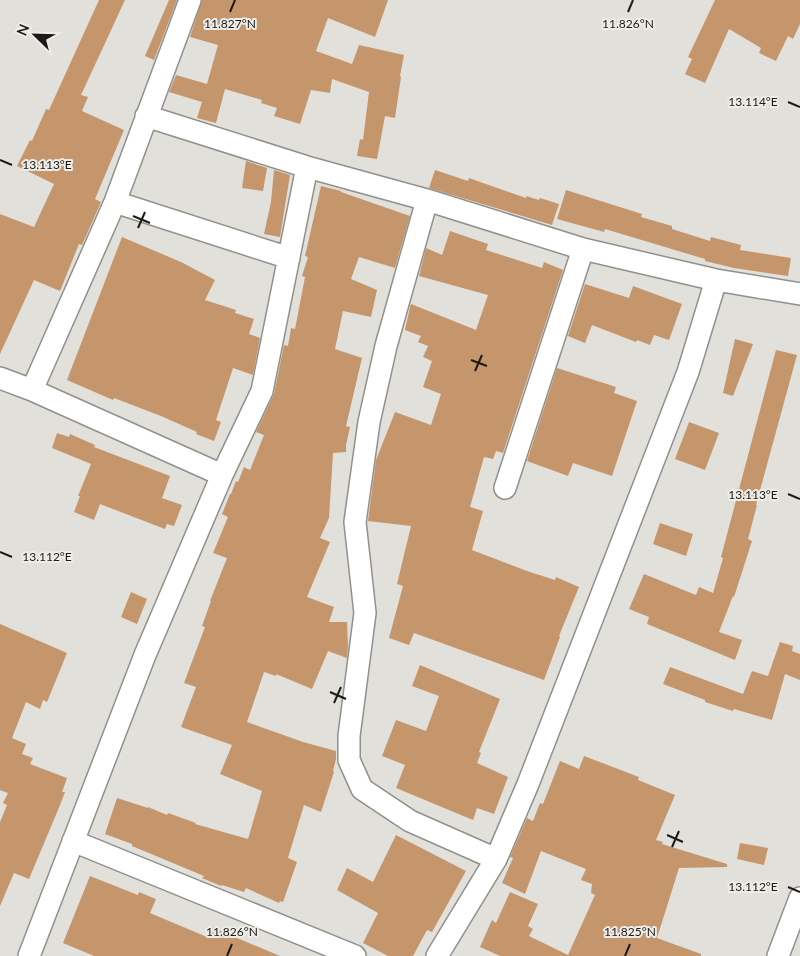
<svg xmlns="http://www.w3.org/2000/svg" width="800" height="956" font-family="Lato,sans-serif">
<rect width="100%" height="100%" fill="#e1e0db"/>
<!-- building -->
<path fill="#c5966c" d="M 99,0 L 125,0 L 81,95 L 88,97 L 82,111 L 124,130 L 95,199 L 101,202 L 94,218 L 82,245 L 79,244 L 60,291 L 34,280 L 0,354 L 0,214 L 34,227 L 54,184 L 17,166 L 30,140 L 32,141 L 46,109 L 49,110 Z
M 169,0 L 177,0 L 154,60 L 145,56 Z
M 202,0 L 388,0 L 375,37 L 328,18 L 316,51 L 352,64 L 359,45 L 404,55 L 400,76 L 401,77 L 395,118 L 385,116 L 377,159 L 357,156 L 360,139 L 363,140 L 369,92 L 332,79 L 330,93 L 311,90 L 300,124 L 274,116 L 277,108 L 261,103 L 262,100 L 225,89 L 216,123 L 197,118 L 202,102 L 169,92 L 176,75 L 207,84 L 218,45 L 190,37 Z
M 715,0 L 800,0 L 800,24 L 793,39 L 788,36 L 776,61 L 759,53 L 761,48 L 729,29 L 705,83 L 685,74 L 692,59 L 688,57 Z
M 246,161 L 267,168 L 263,191 L 242,188 Z
M 274,170 L 290,175 L 280,237 L 264,234 L 271,202 Z
M 435,170 L 468,181 L 469,178 L 526,198 L 526,196 L 539,200 L 540,198 L 559,204 L 552,225 L 429,188 Z
M 321,186 L 341,191 L 341,192 L 410,216 L 395,268 L 359,257 L 351,279 L 377,290 L 371,317 L 343,311 L 335,349 L 362,358 L 346,426 L 350,427 L 346,445 L 346,452 L 333,453 L 329,518 L 320,538 L 330,542 L 307,597 L 334,607 L 329,622 L 347,622 L 348,646 L 347,658 L 328,651 L 312,689 L 276,674 L 276,676 L 264,672 L 247,722 L 303,742 L 336,751 L 336,759 L 333,771 L 334,772 L 321,812 L 304,805 L 288,858 L 297,862 L 283,902 L 280,901 L 279,903 L 246,888 L 244,892 L 222,885 L 221,886 L 202,878 L 204,876 L 132,846 L 132,844 L 105,834 L 117,798 L 148,808 L 148,807 L 167,815 L 168,813 L 196,823 L 195,824 L 248,839 L 262,791 L 220,774 L 232,745 L 181,727 L 196,687 L 184,683 L 205,627 L 202,626 L 211,601 L 210,601 L 227,558 L 213,553 L 228,517 L 222,514 L 230,494 L 231,494 L 236,481 L 238,482 L 244,467 L 250,470 L 264,435 L 256,432 L 274,394 L 284,345 L 288,346 L 291,328 L 295,329 L 305,277 L 302,276 L 308,257 L 305,256 Z
M 566,190 L 642,214 L 641,217 L 672,226 L 672,229 L 710,241 L 711,237 L 741,245 L 740,250 L 791,258 L 788,276 L 734,268 L 705,261 L 705,259 L 605,229 L 604,232 L 557,219 Z
M 450,231 L 488,244 L 486,250 L 542,268 L 544,262 L 563,270 L 503,453 L 496,451 L 493,459 L 484,457 L 470,507 L 483,511 L 472,550 L 527,571 L 555,580 L 556,577 L 579,587 L 559,636 L 560,637 L 544,680 L 414,633 L 409,645 L 389,638 L 403,586 L 397,584 L 411,526 L 368,521 L 376,460 L 395,412 L 431,425 L 441,394 L 423,387 L 432,361 L 423,357 L 428,346 L 418,342 L 421,336 L 405,330 L 410,307 L 411,304 L 476,330 L 488,295 L 419,276 L 426,248 L 442,255 Z
M 122,237 L 181,262 L 215,280 L 205,300 L 236,310 L 235,313 L 254,319 L 249,334 L 260,338 L 253,375 L 233,368 L 216,420 L 221,422 L 214,441 L 196,434 L 197,432 L 161,416 L 114,398 L 113,400 L 67,380 Z
M 585,284 L 629,298 L 633,286 L 682,304 L 669,340 L 654,335 L 650,345 L 637,340 L 636,342 L 592,325 L 585,343 L 568,336 Z
M 735,339 L 753,344 L 733,396 L 723,393 Z
M 776,350 L 797,355 L 756,505 L 757,505 L 748,539 L 752,541 L 734,597 L 733,596 L 719,632 L 742,640 L 735,660 L 647,624 L 649,617 L 629,609 L 644,574 L 696,595 L 699,587 L 713,593 L 723,558 L 721,557 Z
M 557,368 L 616,387 L 614,393 L 637,401 L 612,476 L 573,463 L 568,476 L 527,461 Z
M 689,422 L 719,433 L 705,470 L 675,459 Z
M 57,433 L 69,437 L 70,434 L 95,445 L 94,447 L 170,476 L 162,498 L 182,505 L 174,526 L 167,524 L 165,529 L 100,504 L 94,520 L 74,512 L 80,496 L 78,496 L 91,464 L 52,448 Z
M 660,523 L 693,534 L 686,556 L 653,544 Z
M 131,592 L 147,599 L 137,624 L 121,617 Z
M 0,624 L 67,653 L 47,702 L 43,700 L 40,709 L 26,702 L 12,738 L 26,744 L 22,754 L 33,758 L 30,764 L 67,778 L 62,792 L 65,792 L 58,810 L 29,879 L 14,873 L 0,906 L 0,822 L 7,805 L 3,803 L 8,793 L 0,790 Z
M 780,642 L 793,646 L 792,651 L 800,654 L 800,680 L 785,674 L 772,720 L 734,709 L 733,711 L 705,702 L 705,700 L 663,684 L 670,667 L 743,694 L 752,671 L 768,676 Z
M 420,665 L 500,699 L 479,752 L 481,753 L 477,763 L 508,777 L 494,814 L 477,808 L 473,820 L 396,788 L 405,765 L 382,756 L 396,720 L 426,731 L 439,696 L 412,686 Z
M 584,756 L 639,777 L 638,780 L 675,795 L 656,840 L 663,842 L 662,844 L 727,864 L 727,867 L 679,868 L 657,938 L 701,954 L 701,956 L 500,956 L 480,947 L 492,920 L 496,923 L 510,892 L 538,904 L 528,926 L 533,929 L 529,936 L 568,955 L 595,895 L 591,893 L 592,884 L 581,880 L 586,869 L 541,851 L 525,894 L 502,883 L 513,858 L 510,857 L 527,818 L 533,821 L 540,803 L 543,804 L 560,761 L 579,769 Z
M 396,835 L 466,871 L 432,932 L 427,930 L 413,956 L 388,956 L 363,943 L 378,913 L 337,890 L 347,868 L 373,882 Z
M 740,843 L 768,848 L 764,865 L 737,859 Z
M 90,876 L 138,895 L 139,892 L 156,899 L 150,913 L 207,937 L 211,927 L 280,956 L 94,956 L 63,943 Z"/>
<g fill="none" stroke-linecap="round" stroke-linejoin="round">
<defs>
<path id="street" d="M 146,116 L 307,167 L 427,200 L 583,249 L 716,280 L 800,294
M 427,200 L 386,346 L 369,422 L 355,522 L 365,613 L 349,736 L 349,760 L 362,789 L 410,821 L 496,859
M 115,202 L 289,258
M 0,378 L 32,390 L 222,475 L 145,655 L 29,956
M 32,390 L 115,202 L 190,0
M 222,475 L 262,391 L 307,167
M 505,488 L 583,249
M 73,841 L 355,956
M 437,956 L 496,859 L 528,784 L 688,372 L 716,280
M 778,956 L 800,898"/>
</defs>
<!-- street casing -->
<use href="#street" stroke="#91908b" stroke-width="24"/>
<!-- street -->
<use href="#street" stroke="#fff" stroke-width="21"/>
</g>
<!-- ticks -->
<path fill="none" stroke="#1b1a18" stroke-width="2" d="M 230,12 L 235,0M 628,12 L 633,0M 788,102 L 800,107M 0,160 L 12,165M 133,216 L 150,223M 138,228 L 145,212M 471,360 L 487,366M 475,371 L 482,355M 788,494 L 800,499M 0,552 L 12,557M 330,692 L 346,699M 334,703 L 341,687M 667,835 L 683,842M 672,847 L 679,831M 788,887 L 800,892M 227,956 L 232,944M 625,956 L 630,944"/>
<g font-size="12" text-anchor="middle" fill="#1b1a18" stroke="#eeede8" stroke-width="4" stroke-linejoin="round" paint-order="stroke">
<text x="230" y="28">11.827°N</text>
<text x="628" y="28">11.826°N</text>
<text x="753" y="106">13.114°E</text>
<text x="47" y="169">13.113°E</text>
<text x="753" y="499">13.113°E</text>
<text x="47" y="561">13.112°E</text>
<text x="753" y="891">13.112°E</text>
<text x="232" y="936">11.826°N</text>
<text x="630" y="936">11.825°N</text>
</g>
<!-- north arrow -->
<g transform="translate(35 35) rotate(293)" stroke="#eeede8" stroke-width="4" paint-order="stroke">
<path d="M0-4L9 19L0 12L-9 19Z" fill="#1b1a18"/>
<text y="-8" font-size="14" font-weight="bold" text-anchor="middle" fill="#1b1a18">N</text>
</g>
</svg>
